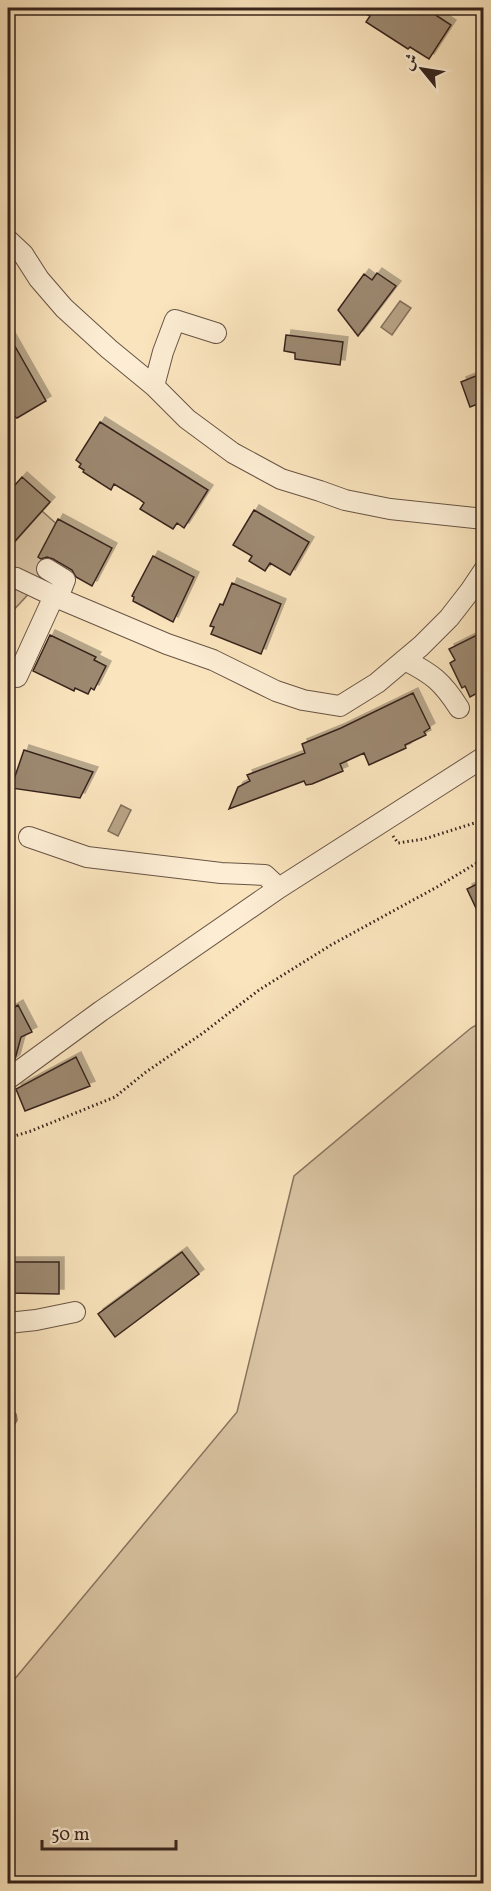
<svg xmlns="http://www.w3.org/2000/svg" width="491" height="1891" font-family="Vollkorn,Amiri,serif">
<defs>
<filter id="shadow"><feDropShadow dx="5" dy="-5" stdDeviation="0" flood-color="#0004"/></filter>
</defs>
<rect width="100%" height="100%" fill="#fae4bd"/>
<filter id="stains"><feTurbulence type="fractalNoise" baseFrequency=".00333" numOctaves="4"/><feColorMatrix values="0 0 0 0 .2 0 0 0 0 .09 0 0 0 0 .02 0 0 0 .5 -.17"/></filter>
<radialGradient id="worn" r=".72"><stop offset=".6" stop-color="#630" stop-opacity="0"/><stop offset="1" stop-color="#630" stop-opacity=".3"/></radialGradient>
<!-- green -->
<path fill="#d9c3a2" stroke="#88745f" stroke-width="1.5" d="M 8,481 L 77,542 L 8,616 Z
M 483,1021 L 483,1883 L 8,1883 L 8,1687 L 237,1412 L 294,1176 L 471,1028 Z"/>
<!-- water -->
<path fill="#b8a386" stroke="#84705c" stroke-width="1.5" d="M 400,301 L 411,308 L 392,335 L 381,327 Z
M 121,805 L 131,810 L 118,836 L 108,831 Z
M 12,1411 L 16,1414 L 17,1420 L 12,1429 L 8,1430 L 8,1413 Z"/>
<!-- building -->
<path fill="#9c8870" stroke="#37241c" stroke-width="1.5" filter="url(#shadow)" d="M 354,8 L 425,8 L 451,25 L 429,59 L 410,47 L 408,49 L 366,22 L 370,16 Z
M 377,273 L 396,286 L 358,336 L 338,310 L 364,274 L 372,280 Z
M 8,334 L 46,401 L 17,418 L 8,412 Z
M 286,335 L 343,342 L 340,365 L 295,359 L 295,353 L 284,351 Z
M 483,373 L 483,402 L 470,407 L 461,382 Z
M 100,422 L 208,490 L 184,528 L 177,523 L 173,529 L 140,509 L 144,503 L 139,499 L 114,484 L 111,490 L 83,472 L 84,470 L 79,467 L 81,464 L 76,460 Z
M 22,477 L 50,502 L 8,549 L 8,493 Z
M 254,510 L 309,542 L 290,575 L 270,563 L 265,571 L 249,561 L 252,556 L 233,545 Z
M 58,519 L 112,548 L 92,586 L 76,577 L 72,570 L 53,559 L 47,557 L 41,559 L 38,557 Z
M 153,556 L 194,577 L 173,622 L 133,601 L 134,597 L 132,596 Z
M 232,583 L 281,604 L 261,654 L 211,634 L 214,627 L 210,626 L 220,604 L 223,605 Z
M 483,632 L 483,690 L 470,697 L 465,686 L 462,688 L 450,663 L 455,660 L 449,649 Z
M 50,635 L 96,657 L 94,660 L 106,666 L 94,690 L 91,688 L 88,694 L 75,688 L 74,691 L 33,671 Z
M 413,693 L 430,728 L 424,732 L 426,735 L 405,745 L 406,748 L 369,765 L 364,753 L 340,764 L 343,771 L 312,784 L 306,785 L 304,781 L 229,809 L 238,787 L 250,781 L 247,775 L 305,753 L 302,744 L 341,728 Z
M 24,750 L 93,772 L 80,798 L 11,788 Z
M 483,881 L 483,923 L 467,889 Z
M 18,1005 L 32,1032 L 21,1037 L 15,1059 L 8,1065 L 8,1011 Z
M 76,1057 L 90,1086 L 25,1111 L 16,1089 Z
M 182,1252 L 199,1274 L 115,1337 L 98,1314 Z
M 8,1262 L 59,1262 L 59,1294 L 8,1293 Z"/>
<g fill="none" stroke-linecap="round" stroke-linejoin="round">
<defs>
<path id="minor" d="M 8,240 L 23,254 L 39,279 L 64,308 L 109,349 L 154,386 L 187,419 L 233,453 L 281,479 L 320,491 L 345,500 L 390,509 L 484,519
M 154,386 L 163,352 L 175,320 L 216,333
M 47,569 L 65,580 L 58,598
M 8,577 L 16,578 L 58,598 L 167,644 L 213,660 L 276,691 L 303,700 L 340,706 L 377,683 L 421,646 L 449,618 L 470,591 L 484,570
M 405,660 C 432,674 442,681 459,708
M 17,677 L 54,596
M 29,837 L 87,857 L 221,873 L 265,875 L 279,888
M 8,1079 L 101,1011 L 279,888 L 484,757
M 8,1323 L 36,1320 L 75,1312"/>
</defs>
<!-- minor casing -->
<use href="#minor" stroke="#685444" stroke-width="22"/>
<!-- path -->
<path stroke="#37241c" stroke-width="3" stroke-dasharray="1.5 3" stroke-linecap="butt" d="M 393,836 L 398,843 L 424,839 L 484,820
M 8,1138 L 31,1131 L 115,1097 L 146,1072 L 203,1033 L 259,990 L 331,945 L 437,887 L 480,861 L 484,861"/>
<!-- minor -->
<use href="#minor" stroke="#fcedd4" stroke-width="20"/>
</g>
<!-- margin -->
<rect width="491" height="1891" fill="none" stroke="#fae4bd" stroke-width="30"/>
<rect x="9" y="9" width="473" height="1873" fill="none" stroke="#37241c" stroke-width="3"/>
<rect x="15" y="15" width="461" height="1861" fill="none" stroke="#37241c" stroke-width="1.5"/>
<!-- north arrow -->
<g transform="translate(422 69) rotate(300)" stroke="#fcedd4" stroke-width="4.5" paint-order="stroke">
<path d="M0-4.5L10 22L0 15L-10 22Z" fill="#37241c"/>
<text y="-9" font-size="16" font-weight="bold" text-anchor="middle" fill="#37241c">ش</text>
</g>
<!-- scale -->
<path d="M42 1840v9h134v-9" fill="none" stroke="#37241c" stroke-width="3"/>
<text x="51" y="1840" font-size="18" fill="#37241c" stroke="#fcedd4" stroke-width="4.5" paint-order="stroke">50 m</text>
<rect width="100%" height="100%" filter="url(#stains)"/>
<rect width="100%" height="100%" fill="url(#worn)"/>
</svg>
